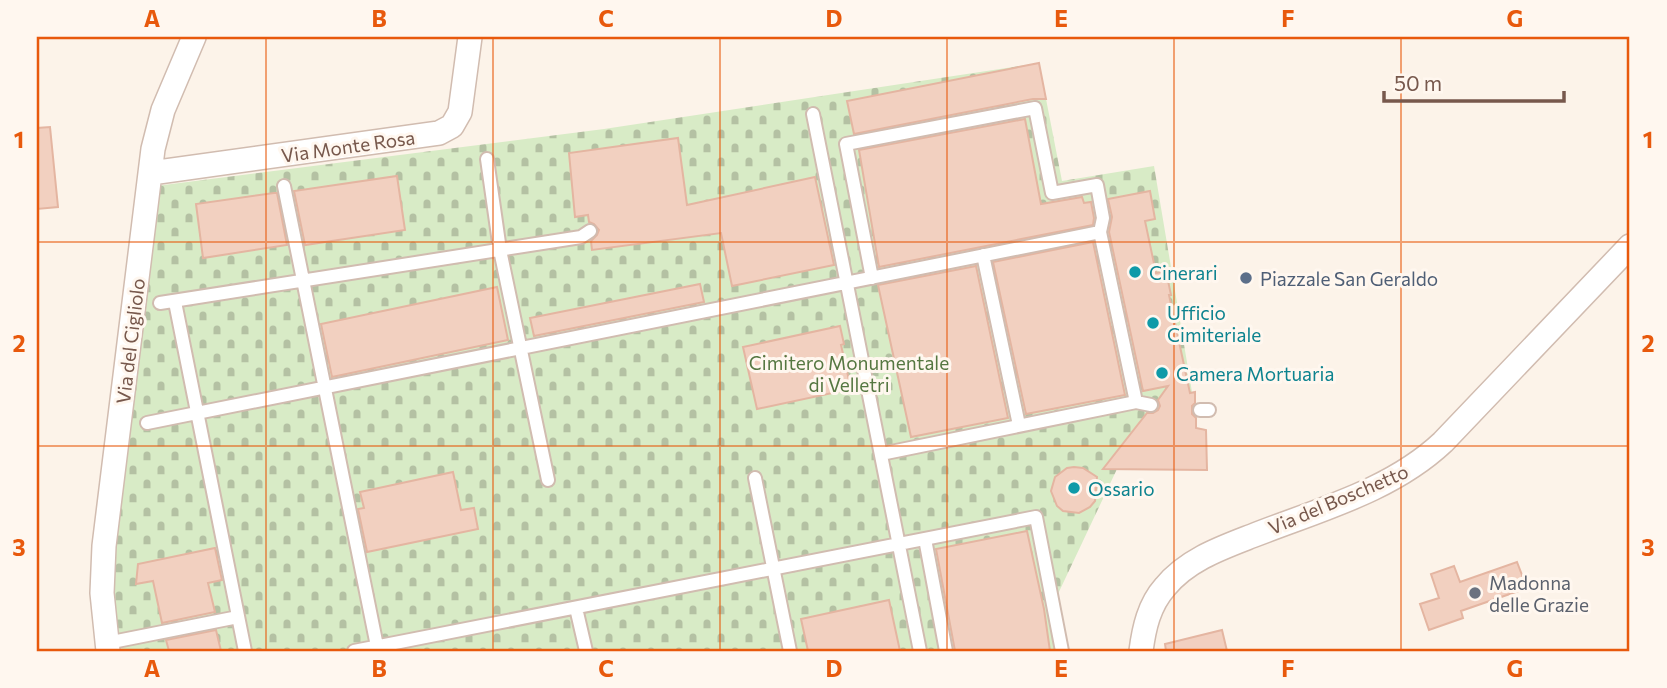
<svg xmlns="http://www.w3.org/2000/svg" width="1667" height="688" font-family="Commissioner,sans-serif">
<defs>
<pattern id="cemetery-stones" width="16" height="16" patternUnits="userSpaceOnUse" patternTransform="scale(1.75)"><rect width="16" height="16" fill="#d8ebc6"/><path d="M2 7V4a2 2 0 0 1 4 0v3zM10 15v-3a2 2 0 0 1 4 0v3z" fill="#b4c1a3"/></pattern>
</defs>
<rect width="100%" height="100%" fill="#fcf3e9"/>
<!-- cemetery -->
<path fill="url(#cemetery-stones)" d="M 1039,63 L 1062,181 L 1154,166 L 1192,392 L 1195,392 L 1196,428 L 1206,430 L 1207,470 L 1117,469 L 1057,596 L 1069,651 L 122,651 L 113,601 L 114,566 L 156,186 L 604,129 Z"/>
<!-- building -->
<path fill="#f2d0c0" stroke="#e4b5a1" stroke-width="2" d="M 1039,63 L 1046,99 L 1033,99 L 854,134 L 847,101 Z
M 1025,119 L 1041,204 L 1082,197 L 1084,203 L 1091,202 L 1094,218 L 1093,225 L 879,267 L 859,150 Z
M 50,127 L 58,207 L 37,209 L 37,128 Z
M 678,138 L 687,205 L 815,177 L 834,265 L 732,286 L 721,233 L 592,250 L 591,241 L 597,235 L 599,230 L 594,224 L 589,222 L 588,215 L 575,217 L 569,153 Z
M 397,176 L 405,230 L 305,245 L 294,191 Z
M 1150,191 L 1155,219 L 1145,221 L 1156,273 L 1166,271 L 1171,295 L 1169,295 L 1190,393 L 1195,392 L 1195,403 L 1192,406 L 1192,414 L 1196,418 L 1196,428 L 1206,430 L 1207,470 L 1103,469 L 1147,413 L 1153,413 L 1158,410 L 1160,406 L 1158,400 L 1168,386 L 1143,391 L 1109,232 L 1112,217 L 1108,199 Z
M 274,193 L 277,193 L 287,245 L 203,258 L 196,204 Z
M 1093,242 L 1125,395 L 1026,414 L 993,262 Z
M 976,266 L 1008,418 L 911,437 L 878,285 Z
M 700,284 L 704,302 L 534,336 L 530,318 Z
M 497,287 L 508,340 L 332,377 L 321,324 Z
M 840,326 L 844,344 L 841,345 L 851,389 L 757,409 L 743,347 Z
M 1074,467 L 1083,468 L 1097,477 L 1095,501 L 1090,507 L 1079,513 L 1063,511 L 1057,506 L 1051,491 L 1055,477 L 1067,468 Z
M 453,472 L 461,510 L 474,508 L 478,529 L 367,552 L 358,509 L 364,508 L 360,492 Z
M 1027,531 L 1044,609 L 1050,651 L 955,651 L 936,549 Z
M 215,548 L 222,580 L 208,583 L 215,612 L 162,623 L 153,581 L 136,584 L 138,564 Z
M 1517,562 L 1527,588 L 1461,611 L 1463,618 L 1429,630 L 1420,604 L 1439,598 L 1431,574 L 1454,566 L 1460,582 Z
M 889,600 L 900,651 L 808,651 L 801,619 Z
M 216,630 L 221,651 L 169,651 L 166,640 Z
M 1222,630 L 1227,651 L 1166,651 L 1165,644 Z"/>
<g fill="none" stroke-linecap="round" stroke-linejoin="round">
<defs>
<path id="service" d="M 813,114 L 920,651
M 487,159 L 500,250 L 548,480
M 284,186 L 378,651
M 983,255 L 1019,425
M 872,278 L 846,144 L 1035,108 L 1052,193 L 1097,185 L 1103,218 L 1100,232 L 1136,402
M 175,302 L 245,651
M 160,303 L 581,237 L 590,231
M 1200,410 L 1209,410
M 147,423 L 1100,232
M 881,454 L 1136,402 L 1151,405
M 755,478 L 790,651
M 925,539 L 946,651
M 576,608 L 586,651
M 107,643 L 238,617
M 354,651 L 1036,517 L 1062,651"/>
<path id="minor" d="M 151,173 L 439,133 L 452,126 L 460,112 L 470,37
M 108,651 L 102,593 L 104,546 L 153,149 L 163,110 L 194,37
M 1141,651 C 1144,628 1149,605 1165,587 C 1187,560 1221,548 1252,536 C 1318,510 1391,491 1443,442 L 1630,246"/>
</defs>
<!-- service casing -->
<use href="#service" stroke="#d1bcb0" stroke-width="16"/>
<!-- minor casing -->
<use href="#minor" stroke="#d1bcb0" stroke-width="26"/>
<!-- service -->
<use href="#service" stroke="#fff" stroke-width="12"/>
<!-- minor -->
<use href="#minor" stroke="#fff" stroke-width="23"/>
</g>
<!-- grid -->
<path fill="none" stroke="#e8590c" stroke-width="2" stroke-opacity="0.55" d="M 266,37 L 266,651M 493,37 L 493,651M 720,37 L 720,651M 947,37 L 947,651M 1174,37 L 1174,651M 1401,37 L 1401,651M 37,242 L 1630,242M 37,446 L 1630,446"/>
<!-- markers -->
<g fill="#0f9aa8" stroke="#fff7ef" stroke-width="2.5">
<circle cx="1135" cy="272" r="7"/>
<circle cx="1153" cy="323" r="7"/>
<circle cx="1162" cy="373" r="7"/>
<circle cx="1074" cy="488" r="7"/>
</g>
<circle fill="#5c6f8a" stroke="#fff7ef" stroke-width="2.5" cx="1246" cy="278" r="7"/>
<circle fill="#6b7280" stroke="#fff7ef" stroke-width="2.5" cx="1475" cy="593" r="7"/>
<g text-anchor="middle" dominant-baseline="central" stroke-width="6" stroke-linejoin="round" paint-order="stroke">
<!-- street labels -->
<g font-size="19" fill="#77584c" stroke="#fff7ef">
<text transform="translate(348 146) rotate(-8)">Via Monte Rosa</text>
<text transform="translate(130 341) rotate(-83)">Via del Cigliolo</text>
<text transform="translate(1338 499) rotate(-23)">Via del Boschetto</text>
</g>
<!-- culture labels -->
<g font-size="19" fill="#0d838f" stroke="#fff7ef" text-anchor="start">
<text x="1149" y="272">Cinerari</text>
<text x="1167" y="312">Ufficio<tspan x="1167" dy="22">Cimiteriale</tspan></text>
<text x="1176" y="373">Camera Mortuaria</text>
<text x="1088" y="488">Ossario</text>
</g>
<!-- service labels -->
<g font-size="19" fill="#4e5e75" stroke="#fff7ef" text-anchor="start">
<text x="1260" y="278">Piazzale San Geraldo</text>
</g>
<!-- park labels -->
<g font-size="19" fill="#557741" stroke="#fff7ef">
<text x="849" y="362">Cimitero Monumentale<tspan x="849" dy="22">di Velletri</tspan></text>
</g>
<!-- worship labels -->
<g font-size="19" fill="#5b616d" stroke="#fff7ef" text-anchor="start">
<text x="1489" y="582">Madonna<tspan x="1489" dy="22">delle Grazie</tspan></text>
</g>
</g>
<!-- border -->
<rect width="1667" height="688" fill="none" stroke="#fff7ef" stroke-width="77"/>
<!-- scale -->
<path d="M1384 91v10h180v-10" fill="none" stroke="#77584c" stroke-width="3.5"/>
<text x="1394" y="91" font-size="21" fill="#77584c" stroke="#fff7ef" stroke-width="5" paint-order="stroke">50 m</text>
<rect x="38" y="38" width="1590" height="612" fill="none" stroke="#e8590c" stroke-width="2.5"/>
<g font-size="23" text-anchor="middle" font-weight="bold" fill="#e8590c">
<text x="152" y="27">A</text>
<text x="379" y="27">B</text>
<text x="606" y="27">C</text>
<text x="834" y="27">D</text>
<text x="1061" y="27">E</text>
<text x="1288" y="27">F</text>
<text x="1515" y="27">G</text>
<text x="19" y="148">1</text>
<text x="1648" y="148">1</text>
<text x="19" y="352">2</text>
<text x="1648" y="352">2</text>
<text x="19" y="556">3</text>
<text x="1648" y="556">3</text>
<text x="152" y="677">A</text>
<text x="379" y="677">B</text>
<text x="606" y="677">C</text>
<text x="834" y="677">D</text>
<text x="1061" y="677">E</text>
<text x="1288" y="677">F</text>
<text x="1515" y="677">G</text>
</g>
</svg>
